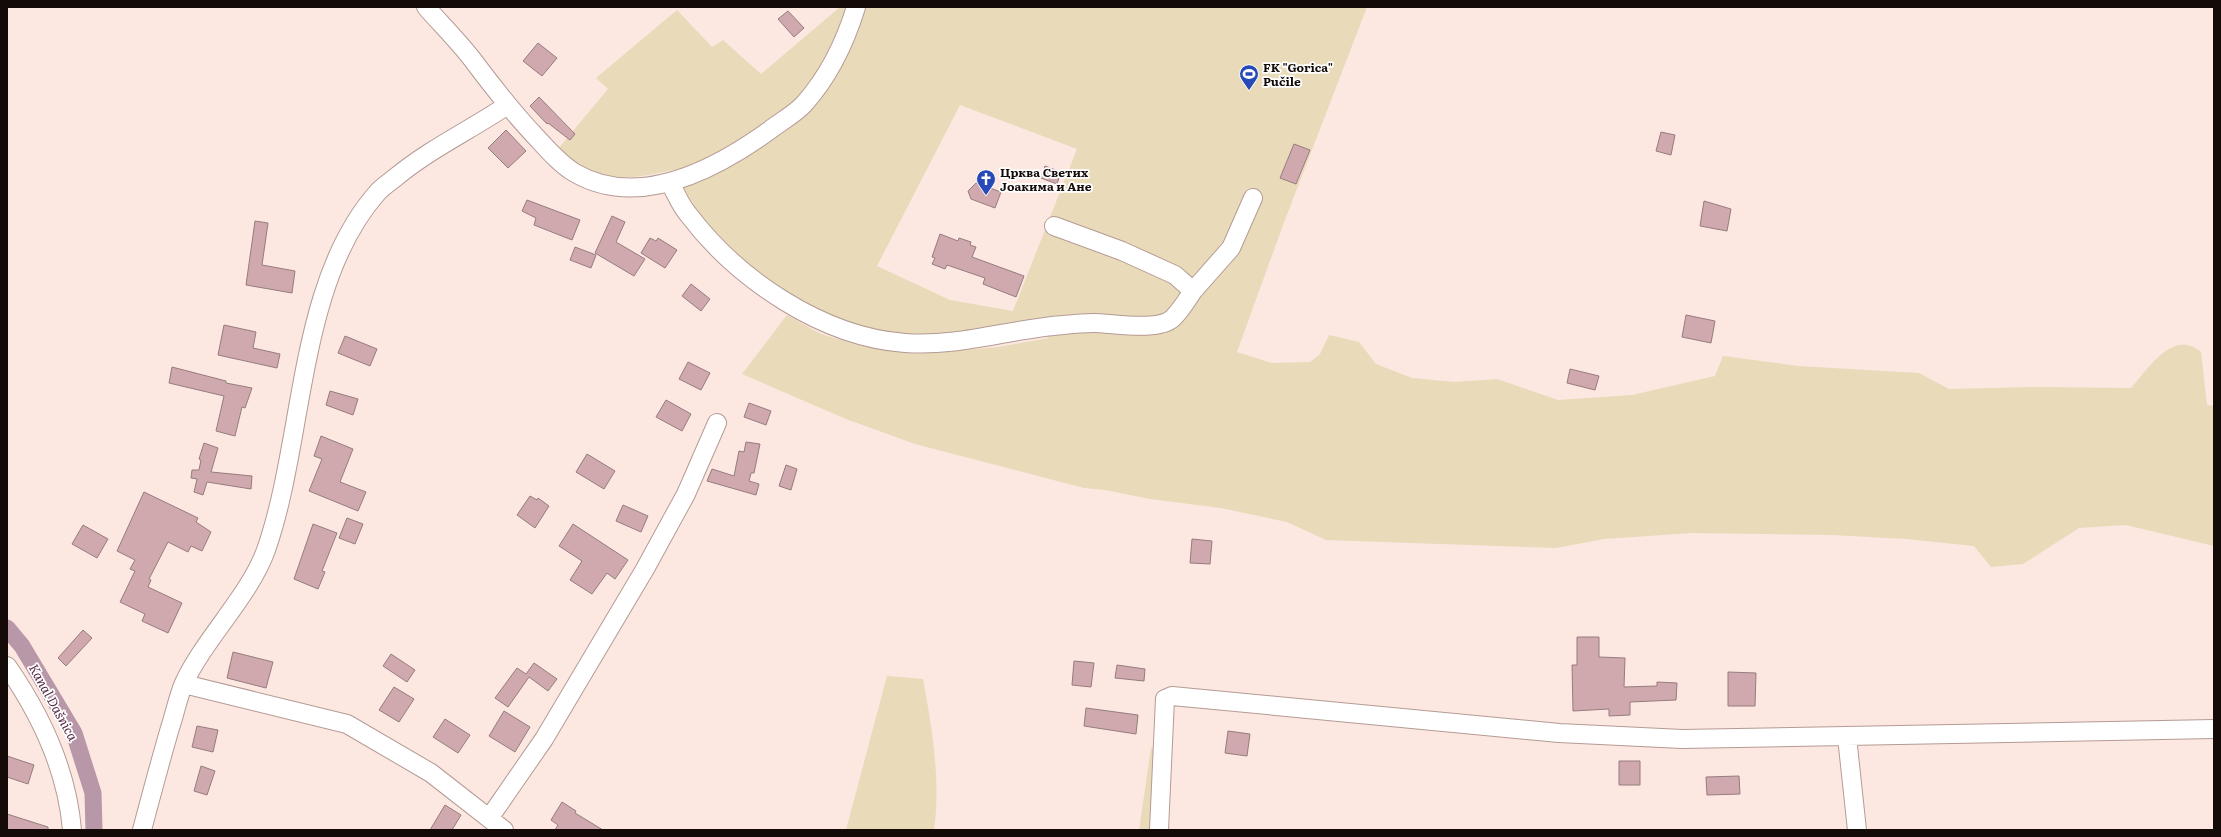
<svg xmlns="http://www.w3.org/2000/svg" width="2221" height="837" font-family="Literata,serif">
<rect width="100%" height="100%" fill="#fde7e1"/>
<!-- green -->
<path fill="#e9dab9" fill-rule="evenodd" d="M 840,7 L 1367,7 L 1283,225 L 1237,352 L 1272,363 L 1310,362 L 1320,354 L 1329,335 L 1359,342 L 1376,364 L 1412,378 L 1454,382 L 1497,379 L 1558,400 L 1632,395 L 1715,376 L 1723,356 L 1798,366 L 1919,373 L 1949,389 L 2039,387 L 2131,388 C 2148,369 2173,328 2201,352 L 2207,405 L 2214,406 L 2214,546 L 2126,525 L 2079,528 L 2023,564 L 1991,567 L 1974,546 L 1906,539 L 1832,535 L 1692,533 L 1604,539 L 1556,548 L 1326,540 L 1287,522 L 1221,508 L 1150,499 L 1105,490 L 1084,488 L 915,444 L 846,419 L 742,374 L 787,315 L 821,334 L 858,345 L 913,354 L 998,347 L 1049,338 L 1021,323 C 985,330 948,338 910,335 C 894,334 868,331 854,326 C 791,303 719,253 683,195 C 679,188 676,179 673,170 C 641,177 613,183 583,168 C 574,164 566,155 558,149 L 608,89 L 596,78 L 677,10 L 712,47 L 723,40 L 761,74 ZM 960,105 L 1077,149 L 1013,311 L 950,300 L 877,266 ZM 1294,144 L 1310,150 L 1296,184 L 1280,178 Z
M 887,676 L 923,679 C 932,728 941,781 934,830 L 846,830 Z
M 1151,748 L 1156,749 L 1151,830 L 1139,830 Z"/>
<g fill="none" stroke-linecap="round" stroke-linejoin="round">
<!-- canal -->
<path stroke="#b897a9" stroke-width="17" d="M 7,628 L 22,646 L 74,733 L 93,793 L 94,830"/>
</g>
<!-- building -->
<path fill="#d0a9ae" stroke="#957c7f" d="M 788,11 L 804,28 L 794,37 L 778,19 Z
M 538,43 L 557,58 L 542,76 L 523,61 Z
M 539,97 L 575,134 L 570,140 L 548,123 L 547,124 L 530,106 Z
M 506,130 L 526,151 L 508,168 L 488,148 Z
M 1661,132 L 1675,135 L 1671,155 L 1656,151 Z
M 1294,144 L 1310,150 L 1296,184 L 1280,178 Z
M 1045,166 L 1061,172 L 1057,184 L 1041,178 Z
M 976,183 L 1001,192 L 995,208 L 971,199 L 968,191 Z
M 527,200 L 580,220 L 572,240 L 534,225 L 536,218 L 522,211 Z
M 1704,201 L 1731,209 L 1727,231 L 1700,226 Z
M 612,216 L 625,222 L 616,242 L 645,259 L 634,276 L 595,253 Z
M 255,221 L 268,223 L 262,265 L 295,271 L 292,293 L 246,285 Z
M 940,234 L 958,241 L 959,238 L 971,242 L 970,245 L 976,247 L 972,257 L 1024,276 L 1016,297 L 983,284 L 985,278 L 947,265 L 945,269 L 932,264 L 935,258 L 932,257 Z
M 650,238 L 656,241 L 658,238 L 677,250 L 665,268 L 641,253 Z
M 575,247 L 596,255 L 591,268 L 570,260 Z
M 691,284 L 710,299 L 701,311 L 682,296 Z
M 1686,315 L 1715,321 L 1711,343 L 1682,337 Z
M 224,325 L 256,332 L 253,348 L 280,354 L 277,368 L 218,355 Z
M 345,336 L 377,349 L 370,366 L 338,353 Z
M 688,362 L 710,373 L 701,390 L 679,379 Z
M 172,367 L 226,381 L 226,383 L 252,388 L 245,408 L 242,407 L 235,436 L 216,431 L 224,396 L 169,383 Z
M 1570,369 L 1599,376 L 1595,390 L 1567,383 Z
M 330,391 L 358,399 L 353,415 L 326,405 Z
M 666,400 L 691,414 L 682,431 L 656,417 Z
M 749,403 L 771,411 L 766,425 L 744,417 Z
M 321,436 L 353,449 L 340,482 L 366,492 L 358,511 L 309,491 L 322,459 L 314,456 Z
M 746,442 L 760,444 L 754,473 L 751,473 L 749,481 L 759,484 L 756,495 L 707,481 L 712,469 L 734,476 L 739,451 L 744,452 Z
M 204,443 L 218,448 L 211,472 L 252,476 L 251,489 L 207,482 L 203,495 L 194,492 L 197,479 L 191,478 L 192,470 L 199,470 L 201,460 L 199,459 Z
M 587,454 L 615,471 L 604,489 L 576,472 Z
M 786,465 L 797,469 L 791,490 L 779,486 Z
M 144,492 L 198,518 L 196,522 L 211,532 L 202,551 L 191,546 L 188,552 L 168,542 L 149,579 L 151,580 L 148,587 L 182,603 L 168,633 L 142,621 L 145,614 L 120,602 L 135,571 L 130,569 L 135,560 L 117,551 Z
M 530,496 L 537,500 L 538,498 L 549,506 L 535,528 L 517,515 Z
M 623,505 L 648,516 L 641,532 L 616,521 Z
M 347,518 L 363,524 L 355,544 L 339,538 Z
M 313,524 L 337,533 L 322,571 L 325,572 L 318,589 L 294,579 Z
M 573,524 L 628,560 L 615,579 L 607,573 L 592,594 L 570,580 L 582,561 L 559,546 Z
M 83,525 L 108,539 L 97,558 L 72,544 Z
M 1192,539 L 1212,541 L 1210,564 L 1190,563 Z
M 83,630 L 92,638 L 66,666 L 58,658 Z
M 1577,637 L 1599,637 L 1599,657 L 1625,658 L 1624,687 L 1657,686 L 1657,682 L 1677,683 L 1676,700 L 1630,702 L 1630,715 L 1609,716 L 1609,709 L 1573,711 L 1572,665 L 1577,665 Z
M 233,652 L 273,662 L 266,688 L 227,678 Z
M 391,654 L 415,670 L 407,682 L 383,666 Z
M 1074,661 L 1094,663 L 1091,687 L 1072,685 Z
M 534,663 L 557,679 L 548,691 L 529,677 L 508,707 L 495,698 L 517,668 L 526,674 Z
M 1117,665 L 1145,669 L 1144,681 L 1115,678 Z
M 1728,672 L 1756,673 L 1755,706 L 1728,706 Z
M 394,687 L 414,699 L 399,722 L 379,710 Z
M 1086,708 L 1138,715 L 1136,734 L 1084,726 Z
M 504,711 L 530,727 L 515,752 L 489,736 Z
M 445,719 L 470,735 L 458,753 L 433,737 Z
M 197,726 L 218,730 L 213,752 L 192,747 Z
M 1228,731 L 1250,734 L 1247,756 L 1225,753 Z
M 7,756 L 34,765 L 28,784 L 7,777 Z
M 1619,761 L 1640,761 L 1640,785 L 1619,785 Z
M 201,766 L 215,771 L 207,795 L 194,791 Z
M 1739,776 L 1740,794 L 1707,795 L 1706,777 Z
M 562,802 L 576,811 L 575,813 L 603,830 L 555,830 L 558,825 L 551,820 Z
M 445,805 L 461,815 L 452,830 L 430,830 Z
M 7,814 L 48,827 L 48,830 L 7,830 Z"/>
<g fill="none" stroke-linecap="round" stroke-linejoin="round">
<defs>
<path id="minor" d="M 426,7 C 441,24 458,41 472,59 C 493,87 513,113 537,138 C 548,150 560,164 575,173 C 639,210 716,169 770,130 C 780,122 795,114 804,104 C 829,76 845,43 856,7
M 670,183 C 676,193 680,205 688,214 C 737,279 822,337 905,343 C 959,347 1010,329 1063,325 C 1073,324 1084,323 1093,323 C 1113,323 1158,332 1173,318 C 1181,310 1187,300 1193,291 L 1175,275 L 1122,251 L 1054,226
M 1193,291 L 1231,248 L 1253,198
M 7,666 C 41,715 67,770 72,830
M 184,684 L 347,724 L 431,773 L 504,830
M 1847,737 L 1857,830
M 490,817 L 544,739 L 645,569 L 686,494 L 717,423
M 142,830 C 151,796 160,762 170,728 C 175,713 178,697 184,683 C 205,638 250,595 266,550 C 305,439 297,284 377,193 C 382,187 390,182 396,177 C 430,149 470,130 506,106
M 1159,830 L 1165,699 L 1172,696 L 1559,733 L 1682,739 L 2214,729"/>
</defs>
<!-- minor casing -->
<use href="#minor" stroke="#b49b94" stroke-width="20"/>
<!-- minor -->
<use href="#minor" stroke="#fff" stroke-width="18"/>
</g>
<!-- icons -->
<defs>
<symbol id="stadium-pin" viewBox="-11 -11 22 30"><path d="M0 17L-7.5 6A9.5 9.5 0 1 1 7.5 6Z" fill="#284ab9" stroke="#fff"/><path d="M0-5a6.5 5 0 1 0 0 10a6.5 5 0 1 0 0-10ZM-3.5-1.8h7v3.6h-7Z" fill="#fff"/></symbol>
<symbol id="church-pin" viewBox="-11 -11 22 30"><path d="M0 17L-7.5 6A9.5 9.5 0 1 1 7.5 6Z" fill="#284ab9" stroke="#fff"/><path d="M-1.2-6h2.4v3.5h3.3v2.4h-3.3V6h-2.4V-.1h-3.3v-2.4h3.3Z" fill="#fff"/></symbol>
</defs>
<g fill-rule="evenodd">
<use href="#stadium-pin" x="1238" y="63" width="22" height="30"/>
<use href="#church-pin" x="975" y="168" width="22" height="30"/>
</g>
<g text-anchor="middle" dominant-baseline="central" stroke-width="3.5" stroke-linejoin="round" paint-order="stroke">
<!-- poi labels -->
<g font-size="12" font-weight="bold" fill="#140b09" stroke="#fff" text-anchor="start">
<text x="1263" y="67">FK "Gorica"<tspan x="1263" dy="14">Pučile</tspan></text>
<text x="1000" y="172">Црква Светих<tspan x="1000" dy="14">Јоакима и Ане</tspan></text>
</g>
<!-- water labels -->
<g font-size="13" font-style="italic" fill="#542743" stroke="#fff">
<text transform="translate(54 702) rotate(61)">Kanal Dašnica</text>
</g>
</g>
<!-- border -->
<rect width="2221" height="837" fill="none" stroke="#140b09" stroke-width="16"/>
</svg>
